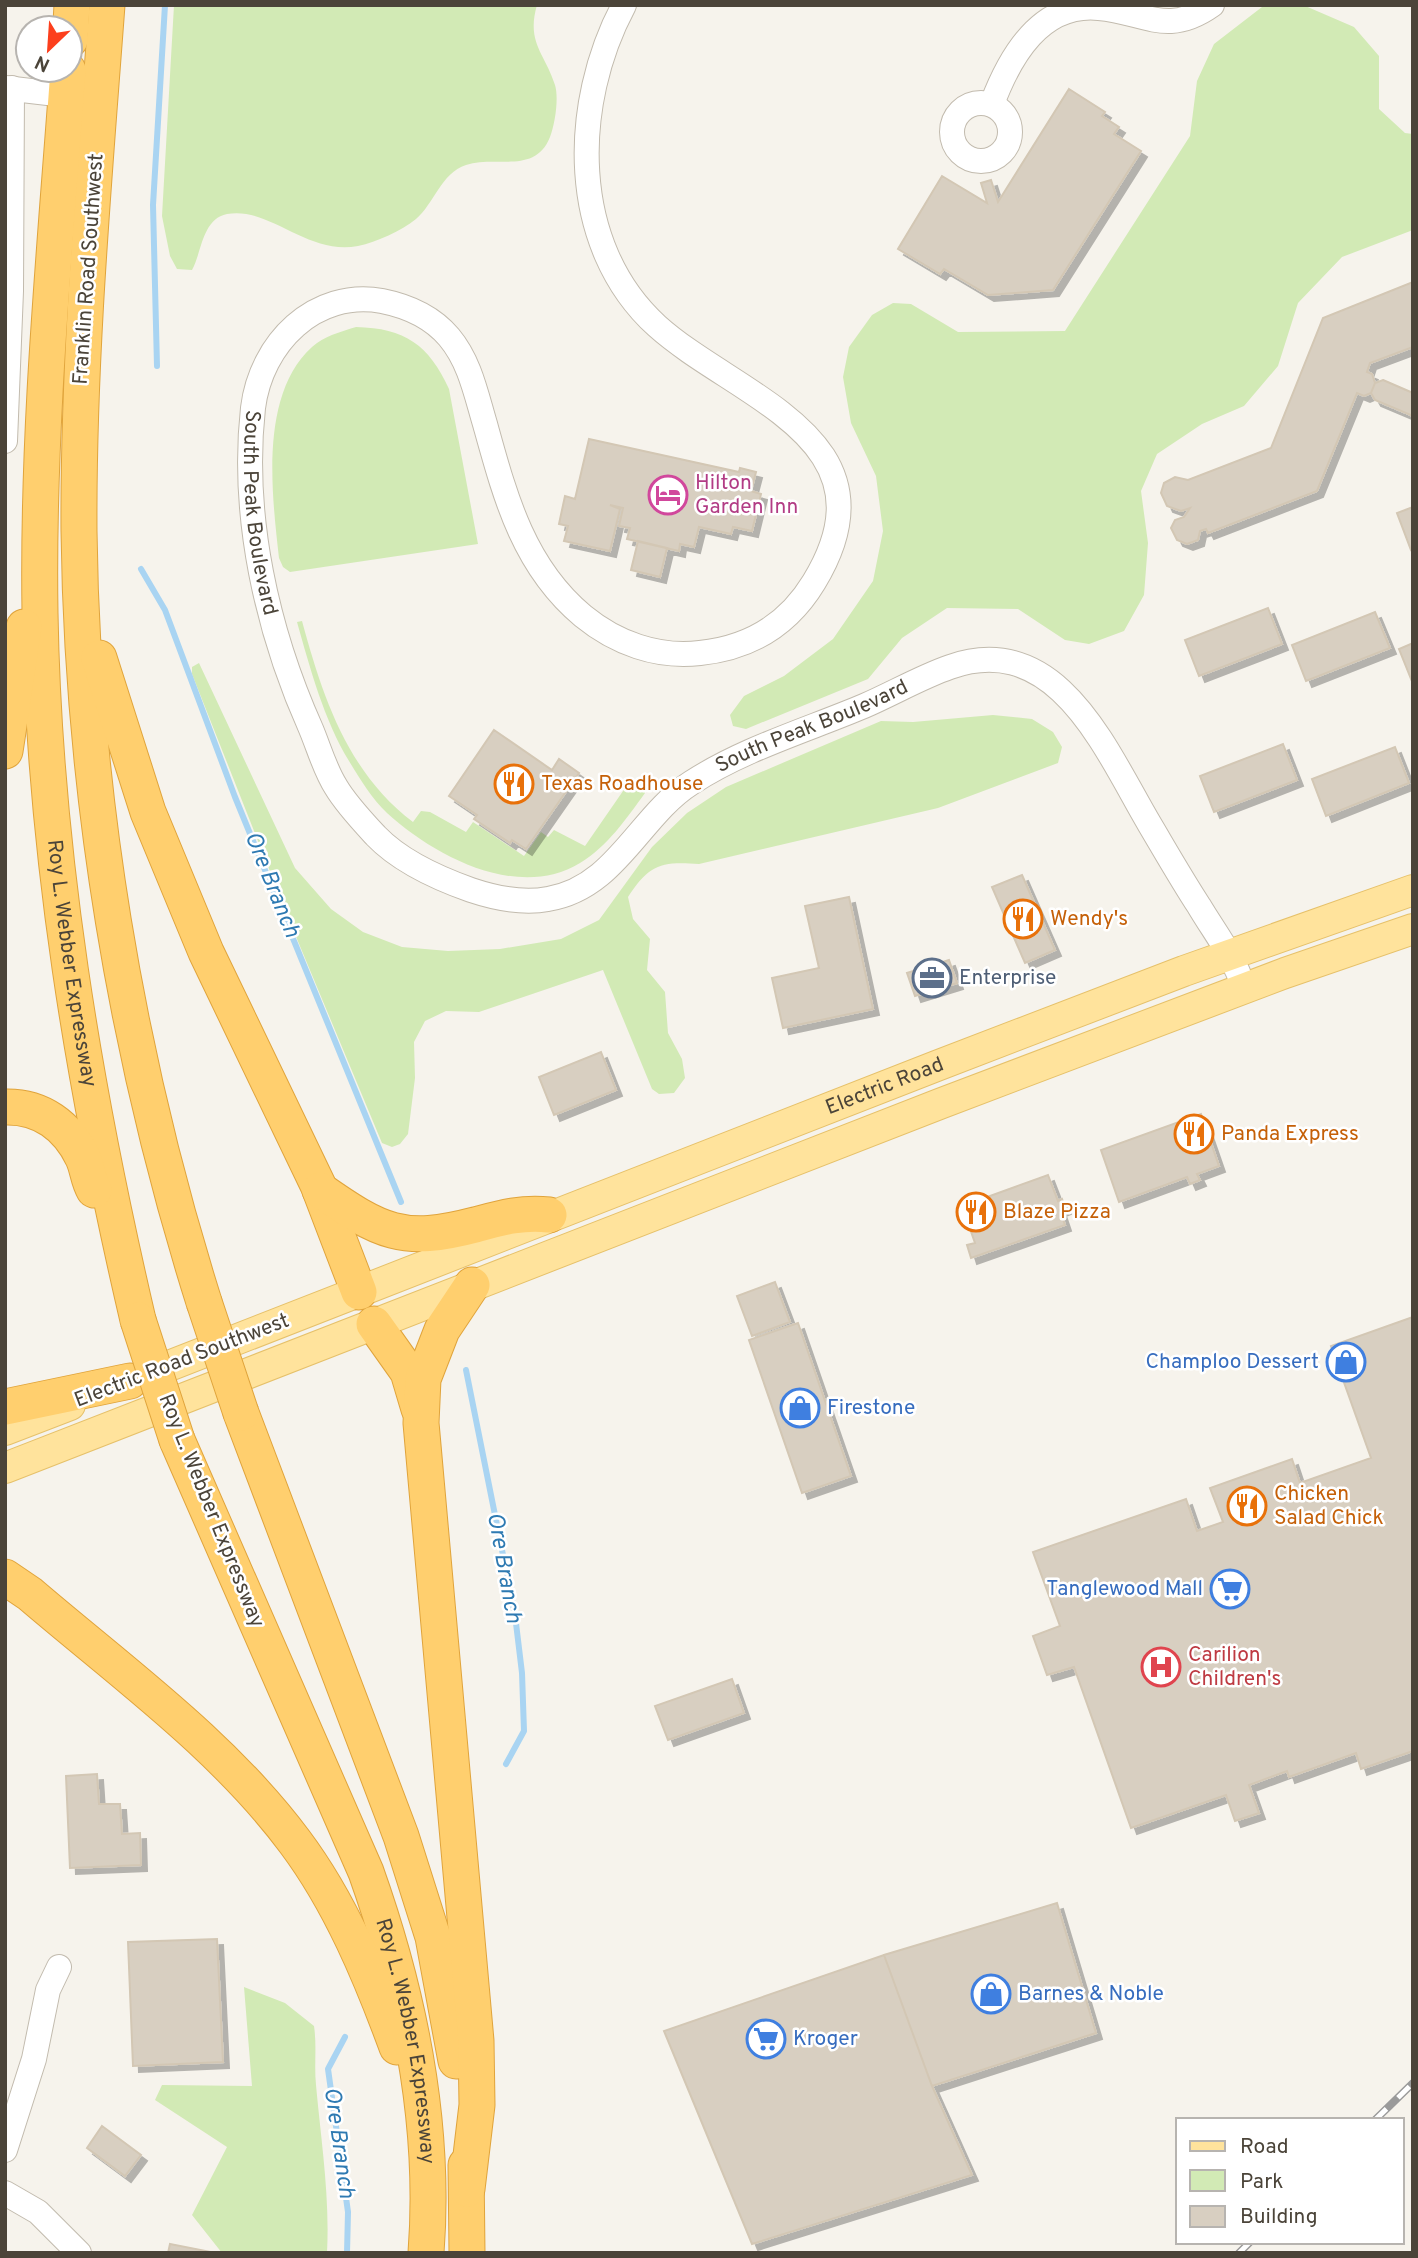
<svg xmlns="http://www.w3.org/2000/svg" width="1418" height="2258" font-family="Overpass,sans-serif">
<defs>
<filter id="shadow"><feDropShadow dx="6" dy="6" stdDeviation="0" flood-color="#0004"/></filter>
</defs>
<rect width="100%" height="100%" fill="#f6f3ec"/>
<!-- green -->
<path fill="#d2eab5" d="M 174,5 L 537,5 C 526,43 545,53 555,85 C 559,98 555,124 550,137 C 535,175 496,155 466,165 C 441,173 434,204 416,219 C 401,231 377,242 358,246 C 308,256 269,206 227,214 C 202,219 202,252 192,270 L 177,269 L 170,256 L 162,216 Z
M 1303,5 L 1354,27 L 1379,56 L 1379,109 L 1405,133 L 1413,134 L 1413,230 L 1342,257 L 1298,303 L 1278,366 L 1244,406 L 1202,424 L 1157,454 L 1141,491 L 1148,543 L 1144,595 L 1124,631 L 1089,644 L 1065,640 L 1018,609 L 947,608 L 902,638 L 868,679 L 746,729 L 733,726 L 730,715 L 744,696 L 784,676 L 833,639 L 873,581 L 883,531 L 876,476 L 851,423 L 843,377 L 849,347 L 872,315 L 893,303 L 911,304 L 958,332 L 1065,331 L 1190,136 L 1197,81 L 1214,44 L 1262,7 Z
M 356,327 C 405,328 429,345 449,389 L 478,544 L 290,572 L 283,567 L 279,558 C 272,495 259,395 312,347 C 324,336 340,332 356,327 Z
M 302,621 C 323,698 348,773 413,822 L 421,811 L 430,812 L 466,832 L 473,822 L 524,856 L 541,832 L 548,837 L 554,830 L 585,846 L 632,778 L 643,786 L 645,793 C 626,819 608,846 580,863 C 518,901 434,856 387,813 C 372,799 360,779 349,761 C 324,720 310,668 297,622 Z
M 199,663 L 295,868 L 331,909 L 363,932 L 402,947 L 448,951 L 500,949 L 561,939 L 599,920 L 652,847 L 687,813 L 726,787 L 881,721 L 913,722 L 993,715 L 1032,719 L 1053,732 L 1062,747 L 1058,763 L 938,808 L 699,864 C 660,861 649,865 628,897 L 633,919 L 650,939 L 647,970 L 665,992 L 668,1033 L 682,1059 L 685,1078 L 674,1093 L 659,1094 L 652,1089 L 603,970 L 479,1012 L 446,1011 L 425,1021 L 414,1042 L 415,1078 L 408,1134 L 400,1144 L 392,1147 L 382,1143 L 292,927 L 192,674 L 192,667 Z
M 244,1987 L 285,2003 L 314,2026 C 317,2046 314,2065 316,2085 C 321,2141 330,2196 327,2253 L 222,2253 L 192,2215 L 227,2147 L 155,2100 L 162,2085 L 252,2086 Z"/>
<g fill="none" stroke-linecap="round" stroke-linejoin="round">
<!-- stream -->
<path stroke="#a9d4f2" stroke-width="6" d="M 157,366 L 153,205 L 165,5
M 141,569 L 165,610 L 235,797 L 401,1202
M 466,1370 L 515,1615 L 522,1673 L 524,1731 L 506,1764
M 345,2037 L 328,2069 L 348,2212 L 347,2253"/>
</g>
<!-- building -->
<path fill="#d8cfc1" stroke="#d3c7b4" stroke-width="2" filter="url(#shadow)" d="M 1069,89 L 1105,112 L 1102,116 L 1119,127 L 1114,134 L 1141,151 L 1053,290 L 988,295 L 944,269 L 940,274 L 898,249 L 942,176 L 987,203 L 981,183 L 991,180 L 998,202 Z
M 1413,282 L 1413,347 L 1370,363 L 1367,372 L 1372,374 L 1375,383 L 1371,393 L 1364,396 L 1357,393 L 1317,491 L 1208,533 L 1206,529 L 1200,531 L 1198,540 L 1187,544 L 1177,540 L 1171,528 L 1175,520 L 1184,517 L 1190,508 L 1181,511 L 1167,506 L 1161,493 L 1164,483 L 1175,477 L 1188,480 L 1271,448 L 1323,318 Z
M 1383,380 L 1413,393 L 1413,416 L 1375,400 L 1371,393 L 1375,383 Z
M 589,439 L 739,472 L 740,468 L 756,472 L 751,491 L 761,494 L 752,531 L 733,527 L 731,534 L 699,527 L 694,547 L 680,544 L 679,551 L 627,539 L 630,528 L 619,526 L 623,508 L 610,505 L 620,509 L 610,551 L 564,541 L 568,526 L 559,524 L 565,496 L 575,499 Z
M 1413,507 L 1413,549 L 1411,550 L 1397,513 Z
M 638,541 L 667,548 L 660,577 L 631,570 Z
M 1268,608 L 1282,644 L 1199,676 L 1185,640 Z
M 1375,612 L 1390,648 L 1306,681 L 1292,645 Z
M 1413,643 L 1413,684 L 1399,649 Z
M 494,730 L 552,770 L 559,759 L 579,773 L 526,849 L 512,840 L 510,843 L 474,819 L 477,815 L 449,796 Z
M 1283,744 L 1297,780 L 1214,812 L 1200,776 Z
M 1395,747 L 1409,783 L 1326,816 L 1312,779 Z
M 1022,875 L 1055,950 L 1025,963 L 992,887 Z
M 849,897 L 873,1009 L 783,1028 L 772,978 L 819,968 L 805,906 Z
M 949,960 L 957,983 L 915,996 L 907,973 Z
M 601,1052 L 616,1090 L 554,1115 L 539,1077 Z
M 1201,1114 L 1219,1166 L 1197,1174 L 1200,1180 L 1190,1184 L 1187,1177 L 1119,1202 L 1101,1150 Z
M 1048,1175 L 1058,1201 L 1062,1199 L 1065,1208 L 1060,1210 L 1065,1225 L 971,1258 L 967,1245 L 975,1243 L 962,1206 Z
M 775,1282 L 790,1322 L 752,1336 L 737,1296 Z
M 1413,1317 L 1413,1751 L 1361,1769 L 1356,1753 L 1289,1777 L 1287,1771 L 1249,1785 L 1259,1813 L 1235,1821 L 1226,1795 L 1131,1828 L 1074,1667 L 1047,1675 L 1033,1636 L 1060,1626 L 1033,1552 L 1186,1499 L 1197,1531 L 1223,1522 L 1210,1488 L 1292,1459 L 1300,1483 L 1371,1458 L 1331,1346 Z
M 798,1323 L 851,1476 L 802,1493 L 749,1340 Z
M 732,1679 L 744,1713 L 668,1740 L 655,1706 Z
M 97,1774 L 99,1804 L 120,1804 L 122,1834 L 140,1833 L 141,1865 L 70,1868 L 66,1776 Z
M 1057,1903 L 1096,2033 L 932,2086 L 884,1955 Z
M 217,1939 L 223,2062 L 133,2066 L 128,1942 Z
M 884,1955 L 932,2086 L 972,2175 L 752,2244 L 664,2031 Z
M 102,2126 L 141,2155 L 125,2176 L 87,2148 Z
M 170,2244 L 211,2252 L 211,2253 L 168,2253 Z"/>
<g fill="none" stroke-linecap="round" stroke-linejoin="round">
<defs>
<g id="minor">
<path id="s1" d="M 624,5 C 571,104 568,245 657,326 C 737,398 901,439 814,582 C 788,625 749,648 700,653 C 657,658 616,643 583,616 C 523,566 505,496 485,424 C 476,394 470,362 449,337 C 432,317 407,306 382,301 C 315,289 261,343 253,408 C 241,516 267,631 311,729 C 319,748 325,770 336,787 C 346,804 363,822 376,836 C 401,862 437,878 471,890 C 495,898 522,904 548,899 C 616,888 639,816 691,783 C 743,749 807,730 864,706 C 892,694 921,677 950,667 C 1058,629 1106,751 1150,825 C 1166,852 1182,880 1199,906 C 1217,936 1233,955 1244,988"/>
<path d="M 5,88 L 82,97"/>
<circle cx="981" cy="132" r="29"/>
<path d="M 992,104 C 1010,56 1041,2 1099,8 C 1145,12 1167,37 1212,5"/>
<path d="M 5,441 L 11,291 L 12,88"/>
<path d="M 5,2150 L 34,2059 L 48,1990 L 59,1967"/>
<path d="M 5,2193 L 38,2212 L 79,2253"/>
</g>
<g id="major">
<path id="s2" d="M 133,1380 L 939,1065 L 1184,971 L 1413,890"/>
<path d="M 5,1430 L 70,1405"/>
<path d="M 5,1468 L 942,1103 L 1285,973 L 1413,929"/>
</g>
<g id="highway">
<path d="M 107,5 C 94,180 78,356 79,531 C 82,790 126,1055 204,1302"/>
<path d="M 70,40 L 72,5"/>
<path id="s3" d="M 68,70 C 55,250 37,432 40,613 C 44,851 84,1089 138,1320"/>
<path d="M 99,658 L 148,812 L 206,952 L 318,1185 L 359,1292"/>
<path d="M 5,751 L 24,627"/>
<path d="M 5,1107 C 41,1106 68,1126 83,1158 C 88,1169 88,1180 94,1190"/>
<path d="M 320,1190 C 380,1232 403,1244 475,1225 C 501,1218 522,1212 549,1215"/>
<path d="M 374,1324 L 408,1372 L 419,1409"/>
<path d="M 5,1407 L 130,1381"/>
<path d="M 241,1413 L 401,1836 L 433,1937 L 456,2061"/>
<path id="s4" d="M 177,1440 L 366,1872 C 409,1993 436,2123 426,2253"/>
<path d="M 5,1577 L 30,1594 C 121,1672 223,1745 295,1842 C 340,1902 371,1976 397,2047"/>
<path d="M 466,2165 L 467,2253"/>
<path d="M 467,2189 L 477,2105 L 476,2041 L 421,1423 L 423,1379 L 442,1330 L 472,1285"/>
</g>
</defs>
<!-- minor casing -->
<use href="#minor" stroke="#c2bbae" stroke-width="26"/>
<!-- major casing -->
<use href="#major" stroke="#e6c16a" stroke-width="32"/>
<!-- highway casing -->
<use href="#highway" stroke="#e0a43c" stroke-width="37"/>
<!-- minor -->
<use href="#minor" stroke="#fff" stroke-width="24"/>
<!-- major -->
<use href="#major" stroke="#ffe39c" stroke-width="30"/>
<!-- highway -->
<use href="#highway" stroke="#ffcf6e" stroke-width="35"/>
<defs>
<path id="rail" d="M 1375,2120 L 1413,2083
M 1239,2253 L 1250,2242"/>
</defs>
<!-- rail casing -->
<use href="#rail" stroke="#9a9a9a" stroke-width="8"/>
<!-- rail -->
<use href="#rail" stroke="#fff" stroke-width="5" stroke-dasharray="16" stroke-linecap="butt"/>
<defs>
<path id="highway-bridge" d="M 204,1302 L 241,1413
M 138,1320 L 177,1440"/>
</defs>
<!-- highway-bridge casing -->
<use href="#highway-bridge" stroke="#e0a43c" stroke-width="37" stroke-linecap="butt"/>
<!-- highway-bridge -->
<use href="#highway-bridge" stroke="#ffcf6e" stroke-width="35"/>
</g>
<!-- icons -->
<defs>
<symbol id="hotel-ring" viewBox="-11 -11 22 22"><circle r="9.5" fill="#fff" stroke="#d1479c" stroke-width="1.5"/><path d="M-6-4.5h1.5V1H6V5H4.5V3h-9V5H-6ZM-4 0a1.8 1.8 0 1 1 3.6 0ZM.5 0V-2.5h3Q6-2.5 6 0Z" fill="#d1479c"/></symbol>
<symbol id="restaurant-ring" viewBox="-11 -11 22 22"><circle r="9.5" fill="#fff" stroke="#e8710a" stroke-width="1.5"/><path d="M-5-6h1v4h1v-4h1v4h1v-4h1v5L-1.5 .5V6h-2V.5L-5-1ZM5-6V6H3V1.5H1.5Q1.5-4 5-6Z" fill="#e8710a"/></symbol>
<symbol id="office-ring" viewBox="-11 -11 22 22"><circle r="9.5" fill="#fff" stroke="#5c6f8a" stroke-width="1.5"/><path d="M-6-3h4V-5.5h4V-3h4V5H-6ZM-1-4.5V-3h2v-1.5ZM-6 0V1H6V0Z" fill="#5c6f8a"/></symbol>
<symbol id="shop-ring" viewBox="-11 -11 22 22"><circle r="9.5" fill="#fff" stroke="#3f7fe0" stroke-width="1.5"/><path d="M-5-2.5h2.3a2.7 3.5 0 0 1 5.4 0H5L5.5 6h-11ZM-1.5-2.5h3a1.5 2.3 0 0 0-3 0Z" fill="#3f7fe0"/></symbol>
<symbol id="supermarket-ring" viewBox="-11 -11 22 22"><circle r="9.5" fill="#fff" stroke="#3f7fe0" stroke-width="1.5"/><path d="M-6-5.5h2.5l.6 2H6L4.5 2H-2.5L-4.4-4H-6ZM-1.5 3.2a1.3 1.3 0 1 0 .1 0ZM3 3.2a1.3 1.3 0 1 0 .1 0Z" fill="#3f7fe0"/></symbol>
<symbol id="hospital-ring" viewBox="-11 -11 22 22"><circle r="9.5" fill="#fff" stroke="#e0444e" stroke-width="1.5"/><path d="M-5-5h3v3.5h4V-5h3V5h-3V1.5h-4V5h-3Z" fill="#e0444e"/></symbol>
</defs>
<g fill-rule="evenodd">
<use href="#hotel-ring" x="646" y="473" width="44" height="44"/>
<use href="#restaurant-ring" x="492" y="762" width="44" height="44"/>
<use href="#restaurant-ring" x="1001" y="897" width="44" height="44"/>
<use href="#office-ring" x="910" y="956" width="44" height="44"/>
<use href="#restaurant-ring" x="1172" y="1112" width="44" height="44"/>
<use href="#restaurant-ring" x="954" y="1190" width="44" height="44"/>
<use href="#shop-ring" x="1324" y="1340" width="44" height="44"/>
<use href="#shop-ring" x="778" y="1386" width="44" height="44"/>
<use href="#restaurant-ring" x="1225" y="1484" width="44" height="44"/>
<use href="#supermarket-ring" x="1208" y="1567" width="44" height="44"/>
<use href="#hospital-ring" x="1139" y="1645" width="44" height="44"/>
<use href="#shop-ring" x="969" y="1972" width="44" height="44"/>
<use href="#supermarket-ring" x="744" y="2017" width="44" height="44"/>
</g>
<g text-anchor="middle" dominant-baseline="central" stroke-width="5" stroke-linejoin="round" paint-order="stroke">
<!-- street labels -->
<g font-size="21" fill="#4b4439" stroke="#fff">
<text transform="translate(89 269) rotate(-86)">Franklin Road Southwest</text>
<text stroke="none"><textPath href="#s1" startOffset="1643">South Peak Boulevard</textPath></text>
<text stroke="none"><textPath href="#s1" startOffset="2504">South Peak Boulevard</textPath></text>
<text stroke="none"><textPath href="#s3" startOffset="896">Roy L. Webber Expressway</textPath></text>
<text stroke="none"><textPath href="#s2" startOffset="807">Electric Road</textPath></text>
<text transform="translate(182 1361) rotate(-21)">Electric Road Southwest</text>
<text transform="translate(211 1511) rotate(68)">Roy L. Webber Expressway</text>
<text stroke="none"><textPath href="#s4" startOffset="646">Roy L. Webber Expressway</textPath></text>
</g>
<!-- hotel labels -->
<g font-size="21" fill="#b23c85" stroke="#fff" text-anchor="start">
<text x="695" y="483">Hilton<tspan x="695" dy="24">Garden Inn</tspan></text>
</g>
<!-- food labels -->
<g font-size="21" fill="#c56008" stroke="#fff" text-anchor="start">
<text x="541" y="784">Texas Roadhouse</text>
<text x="1050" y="919">Wendy's</text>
<text x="1221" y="1134">Panda Express</text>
<text x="1003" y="1212">Blaze Pizza</text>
<text x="1274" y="1494">Chicken<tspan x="1274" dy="24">Salad Chick</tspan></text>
</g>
<!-- service labels -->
<g font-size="21" fill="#4e5e75" stroke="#fff" text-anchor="start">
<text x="959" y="978">Enterprise</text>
</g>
<!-- shop labels -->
<g font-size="21" fill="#366cbe" stroke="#fff" text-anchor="start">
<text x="1319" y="1362" text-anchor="end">Champloo Dessert</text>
<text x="827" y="1408">Firestone</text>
<text x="1203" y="1589" text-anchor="end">Tanglewood Mall</text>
<text x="1018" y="1994">Barnes &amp; Noble</text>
<text x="793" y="2039">Kroger</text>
</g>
<!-- health labels -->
<g font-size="21" fill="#be3a42" stroke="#fff" text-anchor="start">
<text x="1188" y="1655">Carilion<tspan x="1188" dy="24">Children's</tspan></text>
</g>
<!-- water labels -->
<g font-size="23" font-style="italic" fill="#2e7ab2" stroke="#fff">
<text transform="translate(271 885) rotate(68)">Ore Branch</text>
<text transform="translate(503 1568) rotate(80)">Ore Branch</text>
<text transform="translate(338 2143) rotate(82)">Ore Branch</text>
</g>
</g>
<!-- border -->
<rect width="1418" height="2258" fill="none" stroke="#4b4439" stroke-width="14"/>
<!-- legend -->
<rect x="1176" y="2118" width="228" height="126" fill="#ffffff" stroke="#b7b4b0" stroke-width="2"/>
<rect x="1190" y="2141" width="35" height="10" fill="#ffe39c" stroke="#b7b4b0" stroke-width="2"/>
<text x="1240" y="2153" font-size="21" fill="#4b4439">Road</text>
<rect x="1190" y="2170" width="35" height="21" fill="#d2eab5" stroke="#b7b4b0" stroke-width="2"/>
<text x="1240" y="2188" font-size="21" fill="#4b4439">Park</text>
<rect x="1190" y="2206" width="35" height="21" fill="#d8cfc1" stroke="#b7b4b0" stroke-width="2"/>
<text x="1240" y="2223" font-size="21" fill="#4b4439">Building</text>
<!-- north arrow -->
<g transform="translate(49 49) rotate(205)"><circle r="33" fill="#ffffff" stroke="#b7b4b0" stroke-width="2"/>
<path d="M0-5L12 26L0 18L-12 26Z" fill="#fc3f1d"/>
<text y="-10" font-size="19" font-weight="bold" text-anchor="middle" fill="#4b4439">N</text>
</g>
</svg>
